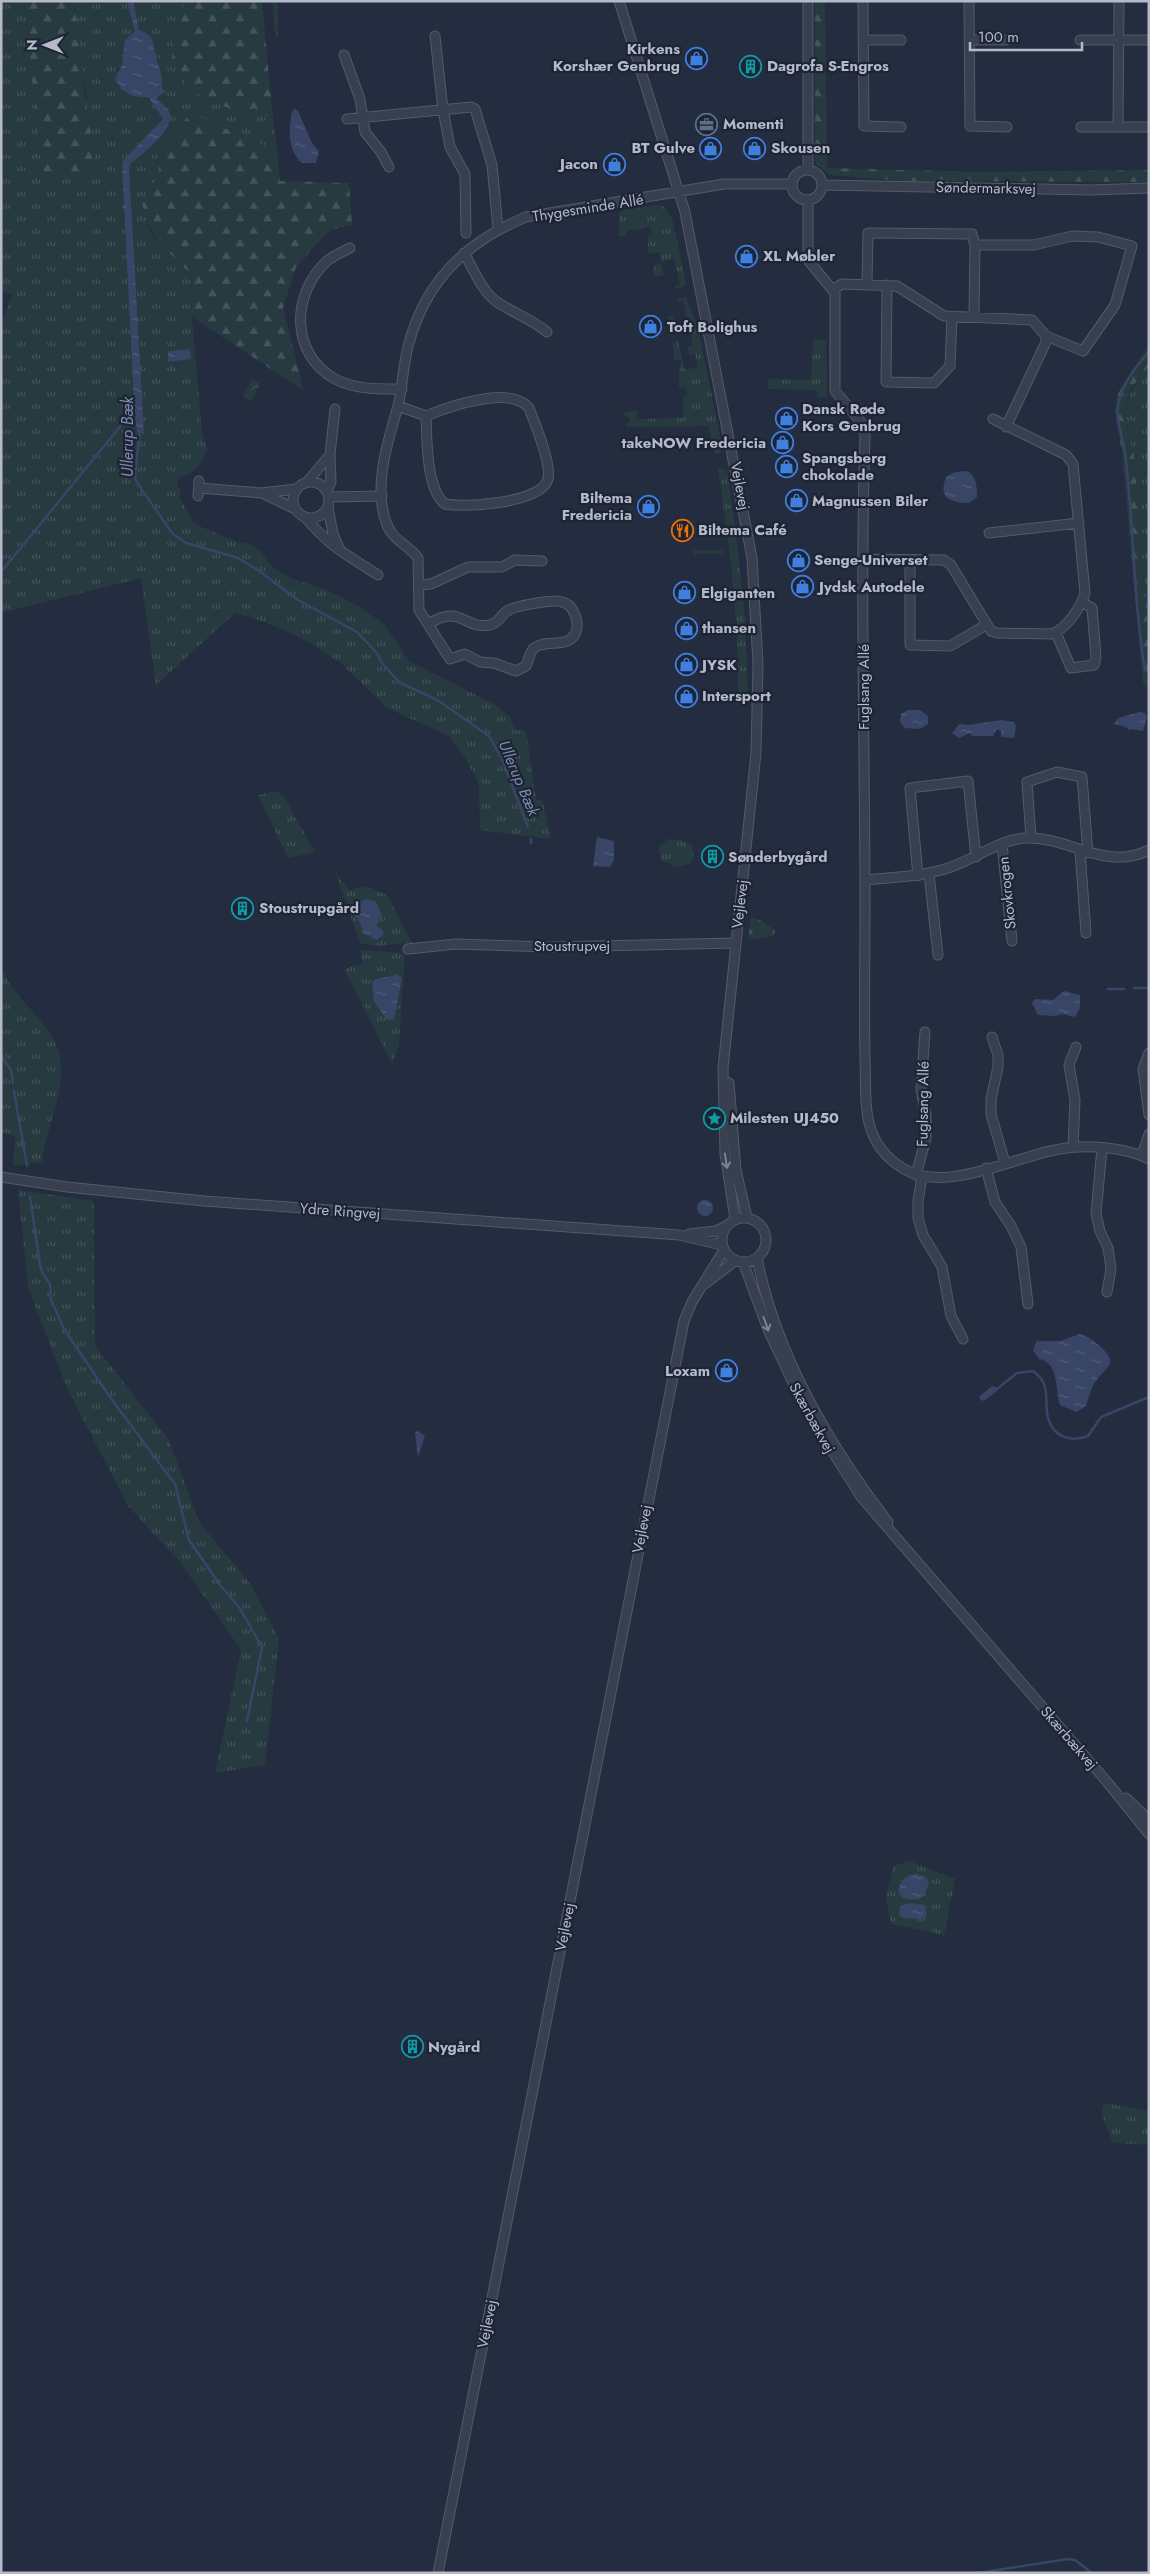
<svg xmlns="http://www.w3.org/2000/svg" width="1150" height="2574" viewBox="0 0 1150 2574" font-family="Jost,sans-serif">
<defs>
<pattern id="grass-tufts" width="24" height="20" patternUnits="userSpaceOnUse" patternTransform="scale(1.25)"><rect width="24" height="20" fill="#263a40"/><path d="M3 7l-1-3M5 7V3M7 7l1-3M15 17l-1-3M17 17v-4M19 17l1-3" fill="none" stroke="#43545a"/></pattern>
<pattern id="forest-firs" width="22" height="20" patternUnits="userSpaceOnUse" patternTransform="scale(1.25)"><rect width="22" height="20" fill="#263a40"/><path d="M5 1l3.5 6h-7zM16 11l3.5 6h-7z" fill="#43545a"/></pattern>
<pattern id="park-crowns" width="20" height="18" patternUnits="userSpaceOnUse" patternTransform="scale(1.25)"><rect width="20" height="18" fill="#263a40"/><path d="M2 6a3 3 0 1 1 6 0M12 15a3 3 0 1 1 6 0" fill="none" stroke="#43545a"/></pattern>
<pattern id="water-ripples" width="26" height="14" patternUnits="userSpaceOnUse" patternTransform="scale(1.25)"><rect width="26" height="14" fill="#384566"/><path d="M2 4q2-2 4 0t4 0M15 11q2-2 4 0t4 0" fill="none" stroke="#525e7b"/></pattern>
</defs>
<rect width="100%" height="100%" fill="#242c3f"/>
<path fill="url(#grass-tufts)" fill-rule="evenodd" d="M1,1h23l19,175 7,-2 37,-76 -7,-37 -2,-35 -4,-19 -4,-6h114c-2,41 -25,49 6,87l82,23v-2l5,42 -85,-37 -5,3 -30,42 2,12 -11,56c10,17 29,34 43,47l1,43 10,115 5,18c-5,13 -13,26 -28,27l-2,9 4,4 -2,6 14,26 4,3 40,17 13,2 10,7 14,17 16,10 39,13 31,16 25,18 24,36 85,43 16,13 6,13 10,1 10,69 6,-1 9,40 -71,-9 -1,-46 -13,-25 -17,-23 -62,-28 -46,-45 -38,-24 -38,-17 -30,-9 -79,72 -15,-107 -140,35v-287l11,-32 -11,-2zM134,33l16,9 2,17 8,17 -5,27 -13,-7h-9l-16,-25 5,-7 3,-24zM189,349l1,10 -22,3v-11z
M656,205l7,1 9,12 14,65 -3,4 -8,2v-3l5,-2 -6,-25 -13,3 -2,-10 -11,2v-18l4,-1 -2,-9 -9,3 -14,1 -1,6h-7v-25z
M661,263l3,12 -10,2v-12z
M686,297l12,31 25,122 -6,5 -3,-2 -6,-27 -82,1 4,-8 -8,-6 15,-3v9l46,-1v-21l4,-2 -2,-8 -6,1v-19l2,-1 -1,-8 -6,1 -1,-19 5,-1 7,29 13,-3 -3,-13 -6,1 -2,-8 6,-2 -5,-21 -5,1 5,-3 -5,-21h-5l-1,-3z
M673,315l4,18 -9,2v-19z
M813,340h13l1,57h-9l-1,-7 -49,-1v-10l43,1z
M1149,366v278l-15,-188c-12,-45 -14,-53 15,-90z
M718,468l9,2c12,79 20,150 21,230l-5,2 -5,-3 -1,-66 -7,-79z
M722,550v4h-28v-4z
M271,792h7l6,5 31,55 -27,6 -30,-63z
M668,839l13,1 11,5 2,10 -4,9 -13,3 -17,-7 -1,-13z
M335,871l14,19 18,-4 20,9 25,48 -37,3 -15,-3z
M361,950l44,3 -6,92 -7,18 -48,-94 18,-5z
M1,965c10,32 42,50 55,79 16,36 -10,81 -14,118l-29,4 2,-30 -14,-4z
M18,1190l76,11 1,145 74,94 30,82 53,64 27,53 -14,126 -50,8 26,-123 -61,-88 -52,-56 -62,-120 -38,-99z
M909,1861l46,18 -11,57 -12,-4 -41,-8 -5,-27 7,-31z
M1104,2103l45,8v34l-36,-2 -12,-29z"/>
<path fill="url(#forest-firs)" d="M24,1h46l4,6 4,19 2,35 17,112 -55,3z
M184,1h78l10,108 -3,6c-14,6 -68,-16 -79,-27 -6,-6 -14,-18 -17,-26 -4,-13 11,-43 11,-61z
M272,1h6v38l-3,-5z
M815,1h10l2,167 158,4 164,-2v12l-244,-1 -76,-6 -14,-12z
M192,114l85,37 3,30 69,2 3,42 -22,5 -34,37 -13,41 21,83 -112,-74 -1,-43c-22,-22 -46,-40 -49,-73l17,-27 -1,-18 29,-39z
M1149,345v21l-18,23 -5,14v23l8,30 15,188v47l-6,-8 -21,-231 -7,-40 1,-12 6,-15z
M751,917l9,3 15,10 -1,6 -26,4z"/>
<path fill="url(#park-crowns)" d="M253,379l7,5 -9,17 -8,-5z"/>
<path fill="url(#water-ripples)" d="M127,1h6l6,29c19,7 12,13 17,28 4,12 7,18 6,31l4,3 -8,4 -1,4c4,3 9,6 12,11 8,17 -27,43 -38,52l-2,5 15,266 -7,-2 -3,-29 -12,-240c2,-4 35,-38 41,-44l-14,-21 -16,-2 -11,-6 -7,-11 7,-15 3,-24 10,-9z
M295,109l3,2 14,32 7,8 -3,12h-14c-15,-13 -13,-34 -10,-52z
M190,349l1,10 -23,3v-11z
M967,471c10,5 10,17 10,26l-8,6c-19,-1 -31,-4 -23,-26l9,-5z
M920,710l8,6v8l-8,5 -15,-1 -5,-6 1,-8 7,-4z
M1140,712l5,1 2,4 -4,14 -12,-2 -1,2 -4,-4 -12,-3 4,-6z
M1001,720l13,2 2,4 -2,12 -13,-1v-6l-4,-2 -4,7h-21l-2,-3 -11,5 -7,-5 7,-9 9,1z
M597,837l17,4v19l-4,7 -17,-1z
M365,899l10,2 7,13 -6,11 6,5 2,4 -7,6 -12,-6 -7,-15 -5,-5v-8z
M397,974l5,4 -8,41 -7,1 -13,-19 -2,-19c7,-6 17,-4 25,-8z
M1064,991l16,4v13l-5,9 -12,-3 -9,2 -16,-1 -6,-12 3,-4 18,1z
M697 1208a8 8 0 1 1 16 0a8 8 0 1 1-16 0Z
M1080,1334c8,2 13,7 20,12 22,20 3,21 -6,38 -4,6 -5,15 -8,22l-10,6 -16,-7c-5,-16 -1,-43 -21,-46l-6,-9 4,-9h23z
M992,1386l4,1 1,4 -13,10 -3,-1 -2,-3z
M418,1431l7,5 -7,21 -3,-24z
M918,1874l8,3 3,6 -4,10 -6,6c-8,1 -18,2 -21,-8 2,-11 9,-17 20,-17z
M911,1903l14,2 2,10 -4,4 -20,-1 -4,-3 1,-9z"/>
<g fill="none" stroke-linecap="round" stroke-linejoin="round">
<path stroke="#384566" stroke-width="2.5" d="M140,430l-5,44 1,7 36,52 14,10 52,15 21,13 39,29 59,32 20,21 4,9 18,20 40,19 50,35 13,23 26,68
M1,572l136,-166
M1145,670c-12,-72 -11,-145 -20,-217 -2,-18 -11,-34 -6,-52 4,-18 18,-36 30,-49
M531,839v4
M1134,988h15
M1108,989h16
M1,1056l10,14 2,13
M14,1091l13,75
M30,1196l10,69 3,9 7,10 1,16 13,29 48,71 63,84 14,56 31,45 19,22 23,40 -15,74
M997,1389l20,-16 16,-2c21,15 9,32 16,50 6,17 24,21 39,15l13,-19 48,-20
M978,2573l90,-14 7,1 17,13"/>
<defs>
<path id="minor" d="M619,1l66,211 67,346 6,106 -2,89 -33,315 2,86 10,65
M863,1l1,125 37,1
M969,1l1,125 37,1
M435,36l8,74 7,37 15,27 1,59
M863,40h38
M969,40h37
M1080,40h69
M344,55l16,44 5,33 16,20 8,15
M347,119l124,-12 4,2 17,56 6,64
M1081,127h68
M1118,127l1,-126
M808,169v-168
M792 185a15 15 0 1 1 30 0a15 15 0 1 1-30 0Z
M823,185l267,5 59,-2
M808,200v60l27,33v98l26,31 4,13c-5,157 0,315 0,472 0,50 -1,100 0,151 1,21 -1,45 4,65 5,20 18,36 35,46 43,25 111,-13 156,-20 27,-5 64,-2 89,10
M975,245h59l38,-9 26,1 34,9 -17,59 -32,46 -37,-15
M350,248c-8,4 -17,8 -23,13 -36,33 -37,93 8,118 21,11 44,10 67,10
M464,253c9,15 18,39 33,49 16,11 35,17 50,30
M867,284l1,-51 104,1 3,11 -1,71
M887,285l-1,97 48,1 16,-17 2,-49
M834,289l8,-5 55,2 47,30 88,4 14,16v6l-40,85
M398,406l28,10c1,23 0,73 19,88 21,4 97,-1 103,-25 4,-15 -13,-55 -19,-71 -18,-23 -79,-2 -103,8
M307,482l23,-27
M293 500a18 18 0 1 1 36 0a18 18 0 1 1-36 0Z
M199,488l62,5 36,-4
M327,491l4,-9 -1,-27 5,-46
M262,493l33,16
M198,496l1,-15
M329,497l53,-1
M328,507l5,27 7,16
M305,517c26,31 41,37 73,58
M989,533l90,-10
M863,559l81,1 7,5 40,66 6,2 54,1c15,-4 30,-27 34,-41l-12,-129 -7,-9 -73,-36
M910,560v85l40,1 36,-21
M419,585l12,-1 37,-17h34l13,-7 27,1
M428,624c34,-21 35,6 62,1 9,-2 10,-9 17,-14 7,-5 39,-10 49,-10 5,0 10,2 14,5 5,7 8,13 7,22 -4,23 -31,10 -43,20 -5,5 -5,12 -8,18l-10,5 -22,-8 -14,-1 -15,-8 -15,5 -31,-49 -1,-52c-10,-14 -26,-17 -32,-36 -13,-36 2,-81 12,-116 5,-21 5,-43 11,-63 17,-63 58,-102 117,-126l198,-33h68
M1056,633l15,35 23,-3 2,-8 -4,-49 -10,-6
M1031,838l-4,-56 30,-10 25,5 6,76
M1002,844l10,97
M1080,851l6,82
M929,874l9,81
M918,876l-8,-88 58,-7 8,76
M865,880c28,-3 55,-3 83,-12 26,-8 51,-29 78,-30 43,-2 79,34 123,12
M408,949l48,-5 94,3 185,-4
M992,1037l6,18v12l-7,32v15l14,49
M1149,1053l-6,16 6,46
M729,1083l7,87 11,47
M1073,1147l2,-47 -6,-35 7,-18
M1102,1148l-6,66 4,17 8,17 3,21 -4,23
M1142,1155l7,-21
M986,1168l9,34 16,24 10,21 7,57
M916,1175l10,-37v-23l-5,-26 4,-57
M1,1177l66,10 137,14 475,34 43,10
M922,1177l-4,24v17l5,17 19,32 9,49 12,23
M722 1240a22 22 0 1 1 44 0a22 22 0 1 1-44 0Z
M689,1234l27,-3 10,-5
M757,1258c19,96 72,187 131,264
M743,1262l26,70 36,76 57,90 246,285 41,51
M705,1284l31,-24
M1126,1798l23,22
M438,2573l246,-1252 8,-19 32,-52"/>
</defs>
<use href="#minor" stroke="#535a69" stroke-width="11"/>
<use href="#minor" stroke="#383f4f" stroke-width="9"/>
</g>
<defs><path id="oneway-shaft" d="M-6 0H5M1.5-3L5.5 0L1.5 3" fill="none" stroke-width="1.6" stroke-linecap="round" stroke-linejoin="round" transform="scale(1.25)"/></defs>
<g stroke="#7c8392">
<use href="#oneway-shaft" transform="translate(726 1161) rotate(81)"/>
<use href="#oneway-shaft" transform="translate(766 1324) rotate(70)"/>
</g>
<defs>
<symbol id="shop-ring" viewBox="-11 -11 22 22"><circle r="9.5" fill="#1d2434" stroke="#3f7fe0" stroke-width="1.5"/><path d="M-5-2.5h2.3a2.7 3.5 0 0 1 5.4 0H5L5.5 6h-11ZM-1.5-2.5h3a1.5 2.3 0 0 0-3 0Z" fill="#3f7fe0"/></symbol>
<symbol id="building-ring" viewBox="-11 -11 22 22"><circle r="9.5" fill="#1d2434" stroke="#0f9aa8" stroke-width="1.5"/><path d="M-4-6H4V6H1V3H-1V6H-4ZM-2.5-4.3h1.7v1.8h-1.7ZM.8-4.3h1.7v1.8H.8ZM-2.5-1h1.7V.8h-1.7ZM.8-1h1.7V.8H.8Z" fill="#0f9aa8"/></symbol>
<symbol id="office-ring" viewBox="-11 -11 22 22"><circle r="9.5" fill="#1d2434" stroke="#5c6f8a" stroke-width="1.5"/><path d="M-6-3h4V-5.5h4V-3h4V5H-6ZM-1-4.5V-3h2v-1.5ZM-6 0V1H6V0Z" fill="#5c6f8a"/></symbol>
<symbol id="restaurant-ring" viewBox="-11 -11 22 22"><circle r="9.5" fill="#1d2434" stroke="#e8710a" stroke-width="1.5"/><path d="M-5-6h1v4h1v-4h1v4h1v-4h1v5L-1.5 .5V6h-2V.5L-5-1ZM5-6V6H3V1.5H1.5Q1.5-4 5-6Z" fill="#e8710a"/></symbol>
<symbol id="sight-ring" viewBox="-11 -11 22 22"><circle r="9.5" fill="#1d2434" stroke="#0f9aa8" stroke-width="1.5"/><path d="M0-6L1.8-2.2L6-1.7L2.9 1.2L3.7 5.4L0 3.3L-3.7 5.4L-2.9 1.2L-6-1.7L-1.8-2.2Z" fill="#0f9aa8"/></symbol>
</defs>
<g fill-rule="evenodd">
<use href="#shop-ring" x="684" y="46" width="25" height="25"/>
<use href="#building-ring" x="738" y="54" width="25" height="25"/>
<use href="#office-ring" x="694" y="112" width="25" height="25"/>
<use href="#shop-ring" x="698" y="136" width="25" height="25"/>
<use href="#shop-ring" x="742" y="136" width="25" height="25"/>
<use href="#shop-ring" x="602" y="152" width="25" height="25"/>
<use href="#shop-ring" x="734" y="244" width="25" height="25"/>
<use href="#shop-ring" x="638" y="314" width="25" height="25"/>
<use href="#shop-ring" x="774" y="406" width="25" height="25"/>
<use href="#shop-ring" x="770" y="430" width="25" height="25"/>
<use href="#shop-ring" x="774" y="454" width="25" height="25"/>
<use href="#shop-ring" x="784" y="488" width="25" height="25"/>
<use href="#shop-ring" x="636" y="494" width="25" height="25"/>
<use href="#restaurant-ring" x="670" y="518" width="25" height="25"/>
<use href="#shop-ring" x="786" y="548" width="25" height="25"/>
<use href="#shop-ring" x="790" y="574" width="25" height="25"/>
<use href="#shop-ring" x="672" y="580" width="25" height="25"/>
<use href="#shop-ring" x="674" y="616" width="25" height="25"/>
<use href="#shop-ring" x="674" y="652" width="25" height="25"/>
<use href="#shop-ring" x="674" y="684" width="25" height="25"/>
<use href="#building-ring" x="700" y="844" width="25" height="25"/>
<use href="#building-ring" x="230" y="896" width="25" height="25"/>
<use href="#sight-ring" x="702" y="1106" width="25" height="25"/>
<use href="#shop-ring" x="714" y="1358" width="25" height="25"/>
<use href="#building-ring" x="400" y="2034" width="25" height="25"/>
</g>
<g text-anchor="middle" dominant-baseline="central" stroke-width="4.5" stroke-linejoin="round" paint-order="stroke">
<g font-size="15" font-weight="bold" fill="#b4bac9" stroke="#1d2434" text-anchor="start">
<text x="680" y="49" text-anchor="end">Kirkens<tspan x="680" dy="17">Korshær Genbrug</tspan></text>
<text x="767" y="66">Dagrofa S-Engros</text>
<text x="723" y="124">Momenti</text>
<text x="695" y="148" text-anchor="end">BT Gulve</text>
<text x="771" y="148">Skousen</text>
<text x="598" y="164" text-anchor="end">Jacon</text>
<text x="763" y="256">XL Møbler</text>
<text x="667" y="327">Toft Bolighus</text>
<text x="802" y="409">Dansk Røde<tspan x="802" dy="17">Kors Genbrug</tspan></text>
<text x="766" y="443" text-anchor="end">takeNOW Fredericia</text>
<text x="802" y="458">Spangsberg<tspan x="802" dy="17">chokolade</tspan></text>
<text x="632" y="498" text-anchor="end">Biltema<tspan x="632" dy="17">Fredericia</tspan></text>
<text x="812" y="501">Magnussen Biler</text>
<text x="698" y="530">Biltema Café</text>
<text x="814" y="560">Senge-Universet</text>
<text x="819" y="587">Jydsk Autodele</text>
<text x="701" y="593">Elgiganten</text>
<text x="702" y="628">thansen</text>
<text x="702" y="665">JYSK</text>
<text x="702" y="696">Intersport</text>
<text x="728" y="857">Sønderbygård</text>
<text x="259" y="908">Stoustrupgård</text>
<text x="730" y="1118">Milesten UJ450</text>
<text x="710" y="1371" text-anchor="end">Loxam</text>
<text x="428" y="2047">Nygård</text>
</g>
<g font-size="15" fill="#b4bac9" stroke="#1d2434">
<text transform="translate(986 188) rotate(1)">Søndermarksvej</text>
<text transform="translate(588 208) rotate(-9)">Thygesminde Allé</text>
<text transform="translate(740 486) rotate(79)">Vejlevej</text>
<text transform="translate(864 687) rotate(-90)">Fuglsang Allé</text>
<text transform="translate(1007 893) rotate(-96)">Skovkrogen</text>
<text transform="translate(740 904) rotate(-83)">Vejlevej</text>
<text x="572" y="946">Stoustrupvej</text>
<text transform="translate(923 1104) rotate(-89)">Fuglsang Allé</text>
<text transform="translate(340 1211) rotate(4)">Ydre Ringvej</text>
<text transform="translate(812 1418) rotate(61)">Skærbækvej</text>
<text transform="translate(642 1529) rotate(-79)">Vejlevej</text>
<text transform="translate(1069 1738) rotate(49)">Skærbækvej</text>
<text transform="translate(565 1927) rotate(-79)">Vejlevej</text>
<text transform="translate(487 2324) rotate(-79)">Vejlevej</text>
</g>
<g font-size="16" font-style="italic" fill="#7c8cb2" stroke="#1d2434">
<text transform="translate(127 437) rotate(-90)">Ullerup Bæk</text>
<text transform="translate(519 778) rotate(67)">Ullerup Bæk</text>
</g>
</g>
<rect width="1150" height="2574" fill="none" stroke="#b4bac9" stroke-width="5"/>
<g transform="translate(45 45) rotate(270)" stroke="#1d2434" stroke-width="4" paint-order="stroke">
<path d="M0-4L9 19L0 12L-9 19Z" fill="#b4bac9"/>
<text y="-8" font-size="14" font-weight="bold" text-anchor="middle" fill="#b4bac9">N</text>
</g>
<path d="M970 42v8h112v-8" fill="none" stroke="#b4bac9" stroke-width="2.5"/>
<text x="978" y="42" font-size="15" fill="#b4bac9" stroke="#1d2434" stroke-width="4" paint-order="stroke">100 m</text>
</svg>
